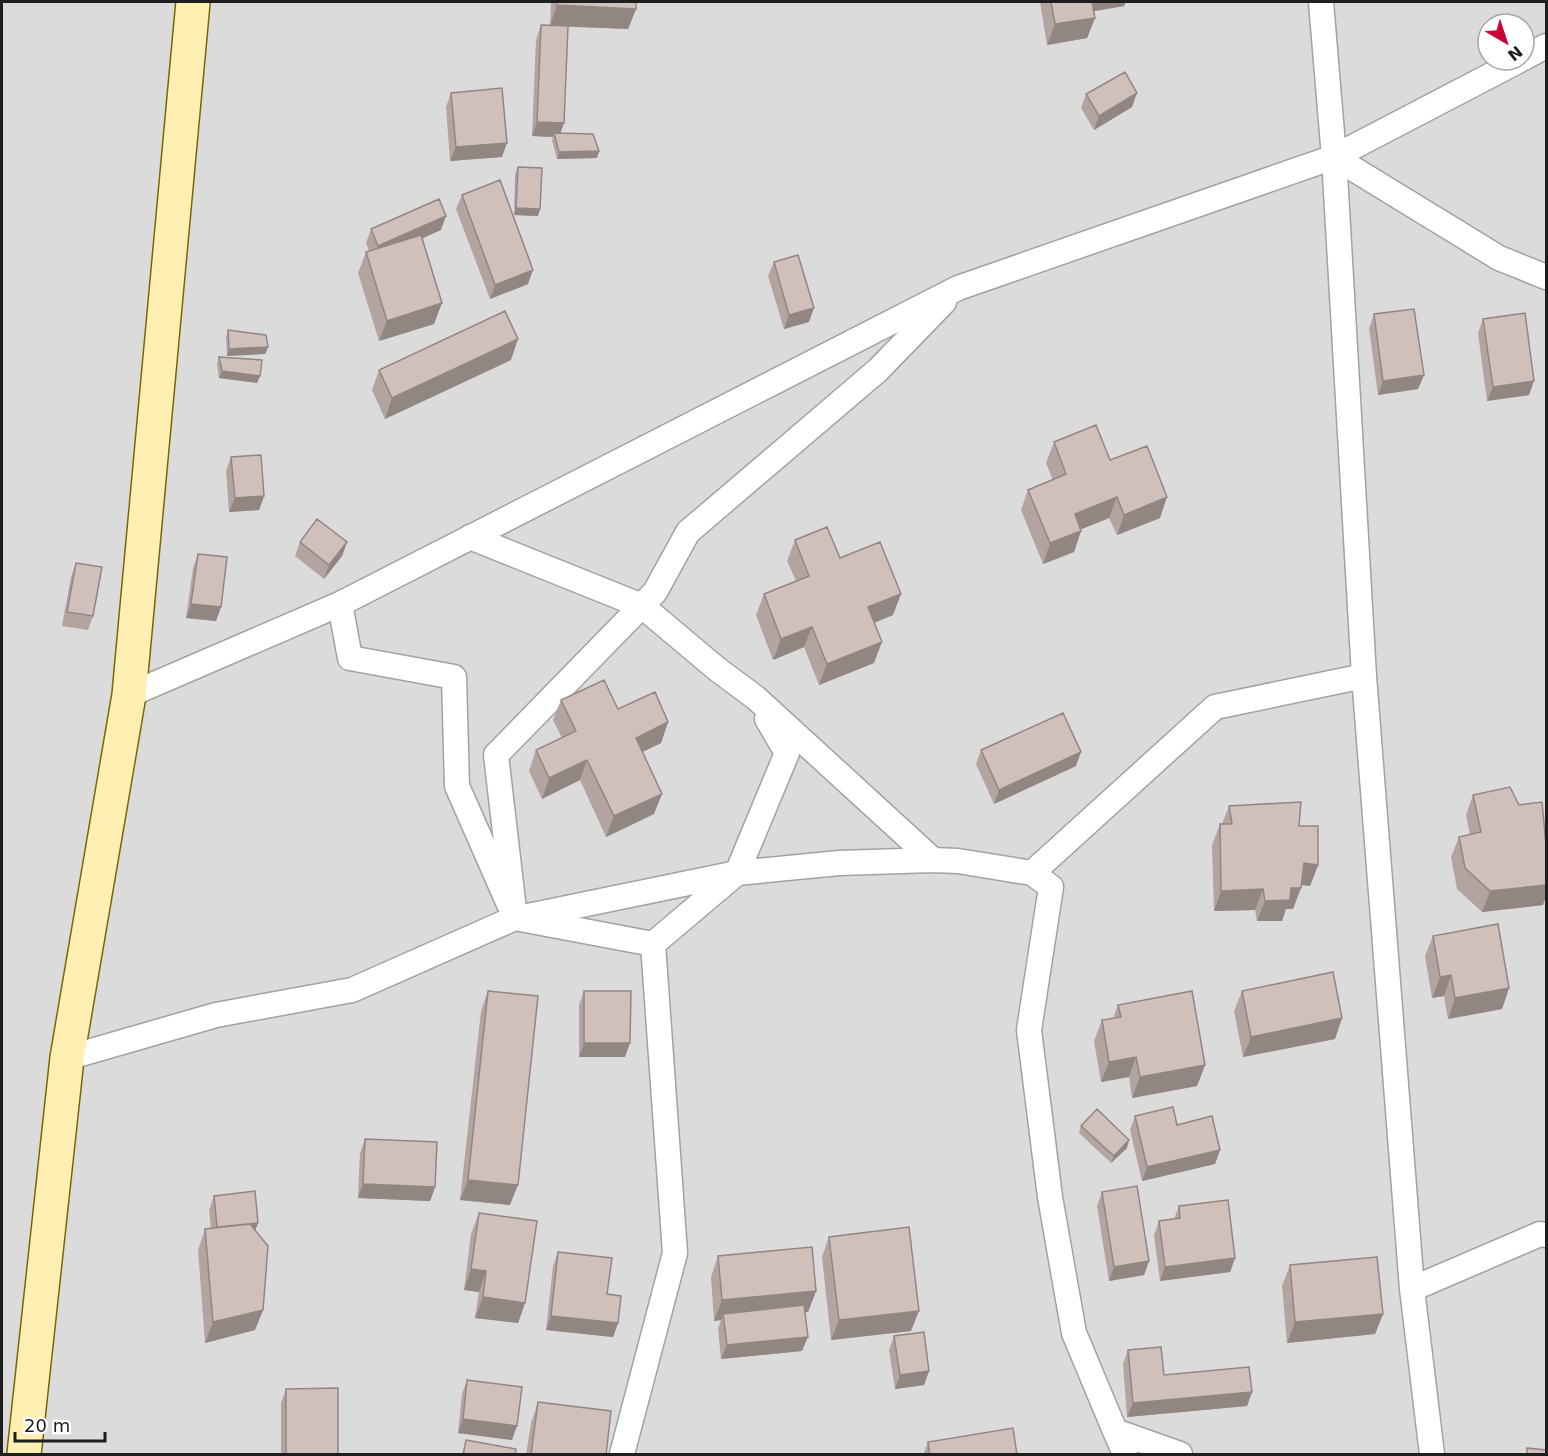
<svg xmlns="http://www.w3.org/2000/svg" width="1548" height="1456" viewBox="0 0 1548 1456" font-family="'DejaVu Sans',sans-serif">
<rect width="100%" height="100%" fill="#f0e8e3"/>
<path fill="#dcdbdb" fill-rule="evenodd" d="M2,2h1544v1452h-1544zM1488,24h36v36h-36z"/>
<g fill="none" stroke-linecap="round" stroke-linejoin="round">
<defs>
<path id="street" d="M1321,2l13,155 30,519 48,613 20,165
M1524,58l22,-12
M1334,157l165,101 47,19
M470,537l172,69 75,63 39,29 177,162
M340,604l10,54 104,19 3,109 58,132 138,26 22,309 -53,201
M129,695l211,-91 618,-316 376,-131 186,-97
M1032,873l19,14 -22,143 21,167 24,136 41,98
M528,916l209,-43 102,-10 94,-3 25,1 74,12 183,-166 149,-31
M653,944l84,-71 50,-120 -20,-34
M67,1058l149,-43 136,-25 163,-72 -19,-163 159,-163 33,-60 190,-162 66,-68
M1412,1289l128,-55 6,1
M1125,1454l-10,-23 65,23"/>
<path id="secondary" d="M24,1454l43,-396 62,-363 64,-693"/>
</defs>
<use href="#street" stroke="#a2a2a2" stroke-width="27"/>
<use href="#secondary" stroke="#7a6700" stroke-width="36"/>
<use href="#street" stroke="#fff" stroke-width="24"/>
<use href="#secondary" stroke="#ffefb2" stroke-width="33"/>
</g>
<path fill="#b3a4a1" d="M551,2h85v7l-8,20 -60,-3 -7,107 38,18 -2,7 -40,1 -5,-19 1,-3 -21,-1 4,-96 5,-15 9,1z
M1040,2h86l-2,4 -30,5 1,7 -8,20 -40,7z
M451,93l51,64 -52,4 -4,-54z
M1086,94l46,13 -38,23 -13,-22z
M518,167l22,42 -2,7 -24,-1 1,-41z
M462,195l66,89 -38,15 -34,-90z
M371,229l70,1 -18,8 11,86 -55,17 -21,-68 8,-21 3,-1 -3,-8z
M774,262l35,60 -25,7 -16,-53z
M1374,314l50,61 -6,14 -40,6 -9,-67z
M1483,319l46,76 -42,6 -9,-68z
M228,330l40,17 -3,7 -38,2 -1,-19z
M219,357l41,19 -3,7 -38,-5 -2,-14z
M511,360l-126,59 -13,-29 7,-20z
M1054,442l56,18 50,58 -43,17 -8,-17 -28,11v2l-7,21 -31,12 -22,-54 7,-20 25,-10 -7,-17z
M231,457l33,39 -5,14 -30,2 -3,-41z
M795,540l45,18 53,57 -19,8v40l-55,22 -15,-38 -31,13 -17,-45 8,-21 32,-13 -9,-20z
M300,542h47l-5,14 -18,23 -29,-23z
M198,554l23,53 -5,14 -30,-3 7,-50z
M76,563l17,53 -5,14 -26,-4 9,-49z
M561,700l57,9 50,13 -7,21 -19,9 12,62 -48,23 -26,-57 -38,19 -13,-28 7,-21 26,-12 -9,-18z
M981,750l95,16 -82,38 -18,-40z
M1473,795l46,10 24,100 -61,7 -25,-23 -6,-32 8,-20 11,-2 -4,-20z
M1229,806l70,20 19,39 -8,21 -9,-1 -8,24h-7l-4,12h-25l-2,-11 -41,1 -2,-66 8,-21h2z
M1433,936l76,52 -7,21 -54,10 -4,-23 -12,2 -7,-42z
M488,991l22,214 -50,-5 21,-189z
M584,991l41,66h-46v-52z
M1242,991l100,27 -7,21 -92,18 -9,-46z
M1118,1005l87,60 -8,21 -65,12 -3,-21 -28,5 -7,-41 8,-21 11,-2z
M1135,1116l42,9 43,25 -5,14 -73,17 -12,-51z
M1081,1126l46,22 -16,15 -32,-30z
M365,1139l70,48 -5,14 -72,-3 2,-45z
M1102,1192l47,69 -5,14 -35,6 -12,-75z
M214,1196l41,34 8,80 -8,20 -50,13 -7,-93 7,-21h6l-2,-19z
M1179,1206l56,52 -5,14 -70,9 -6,-46 5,-14 15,-2z
M479,1213l46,90 -7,20 -43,-5 4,-26 -15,-2 7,-56z
M829,1237l82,94 -80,9 -9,-83z
M558,1252l49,42 11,29 -5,14 -67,-7 7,-64z
M718,1256l98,35 -8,21h-3l-3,39 -81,8 -3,-31 3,-8 -7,1 -3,-44z
M1290,1265l93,49 -8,20 -88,9 -5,-57z
M894,1336l35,35 -5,14 -29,4 -6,-39z
M1128,1350l36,25 88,17 -5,14 -120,11 -4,-53z
M467,1380l45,60 -54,-7 4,-39z
M286,1389l52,66h-57v-52z
M538,1402l68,53h-80l5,-32z
M928,1442l89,13h-94z"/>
<path fill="#928683" d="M1087,2h39l-2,4 -41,7z
M557,5l79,4 -8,20 -78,-3z
M1095,18l-8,20 -40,7 8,-21z
M1137,93l-5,14 -38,23 5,-14z
M537,122l27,1 -5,14 -5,-4 -1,4 -21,-1z
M507,143l-5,14 -52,4 6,-14z
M599,151l-2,7 -40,1 2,-7z
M516,208l24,1 -2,7 -24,-1z
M446,216l-5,14 -68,30 5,-14z
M533,270l-5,14 -38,15 5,-14z
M442,303l-8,21 -55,17 8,-20z
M814,308l-5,14 -25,7 5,-14z
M518,339l-7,21 -126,59 7,-21z
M268,347l-3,7 -38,2 2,-7z
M222,371l38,5 -3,7 -38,-5z
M1424,375l-6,14 -40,6 5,-14z
M1534,381l-5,14 -42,6 6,-14z
M264,496l-5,14 -30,2 6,-14z
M1117,497l-8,21 -42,17 8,-21z
M1167,497l-7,21 -43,17 7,-20z
M1081,531l-7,21 -31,12 7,-21z
M347,542l-5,14 -18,23 5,-14z
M901,594l-8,21 -32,13 7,-21z
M191,604l30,3 -5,14 -30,-3z
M812,627l-8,20 -31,13 8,-21z
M882,642l-8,21 -55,22 8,-21z
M668,722l-7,21 -33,16 8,-21z
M1081,752l-5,14 -82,38 5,-14z
M587,760l-7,20 -38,19 7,-21z
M662,794l-8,20 -48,23 8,-21z
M1304,863l14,2 -8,21 -14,-2z
M1546,885v11l-3,9 -61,7 8,-21z
M1291,888h10l-8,21h-7l-4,12h-25l8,-20z
M1263,889l-8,21 -41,1 7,-20z
M1451,975l-7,21 -12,2 8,-21z
M1509,988l-7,21 -54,10 7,-21z
M1342,1018l-7,21 -92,18 8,-20z
M584,1043h46l-5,14h-46z
M1136,1057l-7,20 -28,5 8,-20z
M1205,1065l-8,21 -65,12 8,-21z
M1129,1140l-2,8 -16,15 3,-7z
M1220,1150l-5,14 -73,17 5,-14z
M468,1180l50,5 -8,20 -50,-5z
M363,1184l72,3 -5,14 -72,-3z
M258,1223l-5,14 -36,-10z
M1235,1258l-5,14 -70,9 5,-14z
M1149,1261l-5,14 -35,6 5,-14z
M471,1269l15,2 -7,21 -15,-2z
M816,1291l-8,21 -84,8 -1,-6 -2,6 -7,1 8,-21z
M483,1297l42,6 -7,20 -43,-5z
M263,1310l-8,20 -50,13 8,-21z
M919,1311l-8,20 -80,9 8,-20z
M1383,1314l-8,20 -88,9 8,-21z
M551,1316l67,7 -5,14 -67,-7z
M808,1337l-6,14 -81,8 6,-14z
M929,1371l-5,14 -29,4 5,-14z
M1252,1392l-5,14 -120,11 6,-14z
M463,1419l54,7 -5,14 -54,-7z"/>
<path fill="#d0bfbb" stroke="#928683" stroke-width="1.5" d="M557,2h79v7l-79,-4z
M1051,2h41l3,16 -40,6z
M541,25l27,1 -4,97 -27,-1z
M1125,72l12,21 -38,23 -13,-22z
M502,88l5,55 -51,4 -5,-54z
M554,133l39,1 6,17 -40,1z
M518,167l24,1 -2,41 -24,-1z
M500,180l33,90 -38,15 -33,-90z
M439,199l7,17 -68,30 -7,-17z
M421,235l21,68 -55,18 -21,-69z
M798,255l16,53 -25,7 -15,-53z
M1414,309l10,66 -41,6 -9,-67z
M505,311l13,28 -126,59 -13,-28z
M1525,313l9,68 -41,6 -10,-68z
M228,330l38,5 2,12 -39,2z
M219,357l43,3 -2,16 -38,-5z
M1096,425l14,35 37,-14 20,51 -43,18 -7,-18 -42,17 6,17 -31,12 -22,-53 38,-16 -12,-32z
M261,455l3,41 -29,2 -4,-41z
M317,519l30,23 -18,23 -29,-23z
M827,527l13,31 40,-16 21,52 -33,13 14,35 -55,22 -15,-37 -31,12 -17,-45 45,-18 -14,-36z
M198,554l29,3 -6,50 -30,-3z
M76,563l26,4 -9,49 -26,-4z
M604,680l14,29 37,-17 13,30 -32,16 26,56 -48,22 -27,-56 -38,18 -13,-28 40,-19 -15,-31z
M1063,713l18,39 -82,38 -18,-40z
M1510,787l9,18 23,-3 4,43v40l-56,6 -25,-23 -6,-31 22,-5 -8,-37z
M1301,802l-2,24h19v39l-14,-2 -3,25h-10l-1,12 -25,1 -2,-12 -42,2 -1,-67h12l-3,-18z
M1498,924l11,64 -54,10 -4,-23 -11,2 -7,-41z
M1333,972l9,46 -91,19 -9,-46z
M488,991l50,5 -20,189 -50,-5z
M584,991h47l-1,52h-46z
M1192,991l13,74 -65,12 -4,-20 -27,5 -7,-42 19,-3 -3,-12z
M1173,1107l4,18 35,-9 8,34 -73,17 -12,-51z
M1097,1109l32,31 -15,16 -33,-30z
M365,1139l72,3 -2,45 -72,-3z
M1137,1186l12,75 -35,6 -12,-75z
M255,1191l3,32 -41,4 -3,-31z
M1228,1200l7,58 -70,9 -6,-46 21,-3 -1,-12z
M479,1213l58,8 -12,82 -42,-6 3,-26 -15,-2z
M250,1224l18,22 -5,64 -50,12 -8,-93z
M909,1227l10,84 -80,9 -10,-83z
M812,1247l4,44 -94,9 -4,-44z
M558,1252l54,6 -5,36 14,2 -3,27 -67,-7z
M1377,1257l6,57 -88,8 -5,-57z
M804,1305l4,32 -81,8 -4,-31z
M924,1332l5,39 -29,4 -6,-39z
M1161,1347l3,28 85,-8 3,25 -119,11 -5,-53z
M467,1380l55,7 -5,39 -54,-7z
M338,1388v67h-52v-66z
M538,1402l73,9 -5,44h-75z
M1013,1428l4,27h-87l-2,-13z
M466,1440l50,9 -1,6h-52z
M1527,1448l19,2v5h-19z"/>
<rect width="1548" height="1456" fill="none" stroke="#1e1e1e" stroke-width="6"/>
<g transform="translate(1506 42) rotate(141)"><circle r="28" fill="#ffffff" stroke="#a5a5a5" stroke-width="1.5"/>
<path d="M0-4.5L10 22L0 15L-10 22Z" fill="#cc0036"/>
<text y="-9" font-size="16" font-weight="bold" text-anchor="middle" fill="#1e1e1e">N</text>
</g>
<path d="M15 1432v9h90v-9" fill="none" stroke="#1e1e1e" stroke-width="3"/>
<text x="24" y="1432" font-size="18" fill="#1e1e1e" stroke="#ffffff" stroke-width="4.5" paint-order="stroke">20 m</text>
</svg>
